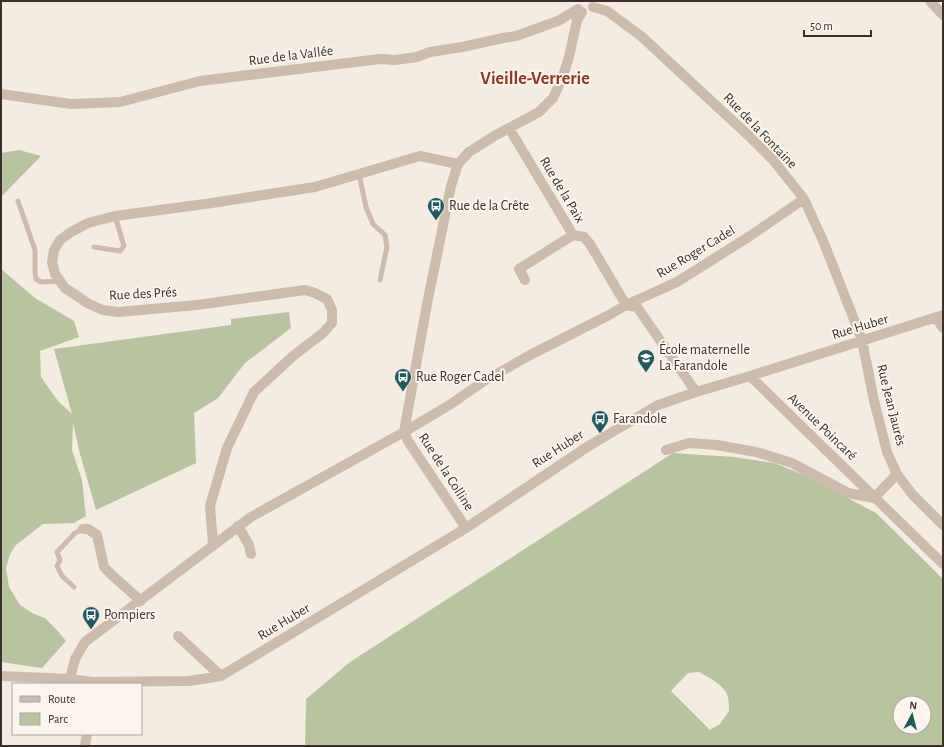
<svg xmlns="http://www.w3.org/2000/svg" width="944" height="747" viewBox="0 0 944 747" font-family="'Alegreya Sans',sans-serif">
<rect width="100%" height="100%" fill="#f4ebe1"/>
<path fill="#b8c4a0" fill-rule="evenodd" d="M19,150l22,6 -40,41v-44z
M1,269l34,29 39,23 5,16 -39,14 1,26 17,24 14,13 -18,-65 177,-24v-6l58,-7 2,16 -46,35 -27,35 -24,15 2,50 -100,47 -16,-56 -7,-31 -1,27 10,30 4,36 -12,7 -31,1 -27,21 -6,9 -4,14 3,19 11,18 14,9 11,4 12,12 9,11 -24,27 -41,-6z
M673,453l61,4 40,6 30,12 72,38 67,66v167h-638l1,-47 44,-37zM699,672c9,5 21,11 27,20 3,5 3,13 3,19l-9,13 -10,6 -39,-39 17,-18zM900,703h24v24h-24z"/>
<g fill="none" stroke-linecap="round" stroke-linejoin="round">
<path stroke="#cdbbac" stroke-width="5" d="M359,174l7,33 7,17 12,11 2,12 -7,33
M18,201l17,49v23l1,6 5,3 19,-1
M94,247l26,4 4,-5 -9,-30
M74,587l-12,-11 -5,-10 3,-6 -3,-8 18,-19 8,-4"/>
<path stroke="#cdbbac" stroke-width="10" d="M593,7l14,4 34,25 108,100 24,24 31,39 20,44 38,97 12,61 9,35 4,16 10,22
M1,94l70,10 49,-2 80,-21 180,-22 15,1 22,-3 13,-5 32,-5 41,-9 13,-2 42,-15 20,-12
M509,128l64,107 11,2 6,7 36,61 11,2 59,85
M525,280l-6,-11 54,-34
M936,318l7,10
M750,376l193,188
M404,432l23,-128 24,-118 7,-22 11,-12 27,-17 43,-23 14,-14 10,-22 6,-19 8,-37 5,-8
M404,432l4,9 58,87
M666,450l23,-7 28,2 39,7 36,11 56,30 26,5
M874,498l23,-24 15,20 31,31
M238,526l11,19 2,9
M83,529h5l9,6 7,32 9,9 28,25
M213,544l-3,-38 17,-58 27,-56 39,-36 30,-23 9,-10v-13l-5,-11 -12,-6 -10,-3 -108,15 -79,7 -15,-2 -14,-6 -24,-16 -10,-14 -3,-12 2,-12 6,-10 11,-8 17,-9 27,-7 90,-12 110,-17 105,-31 38,8
M178,636l43,40
M1,676l69,3 23,3 96,-1 32,-5 245,-148 121,-81 71,-42 38,-13 54,-16 193,-61
M70,679l5,-20 10,-17 166,-125 153,-85 47,-28 33,-23 48,-27 77,-39 17,-10 51,-23 73,-46 54,-37
M85,746l2,-12"/>
<path stroke="#cdbbac" stroke-width="10" d="M930,1l13,14"/>
</g>
<defs>
<symbol id="bus-pin" viewBox="-11 -11 22 30"><path d="M0 17L-7.5 6A9.5 9.5 0 1 1 7.5 6Z" fill="#1f5a5e" stroke="#fbf5ee"/><path d="M-5-6H5V4H4V6H2V4H-2V6H-4V4H-5ZM-3.5-4V0h7V-4ZM-3.5 1.2v1.5H-2V1.2ZM2 1.2v1.5H3.5V1.2Z" fill="#fff"/></symbol>
<symbol id="school-pin" viewBox="-11 -11 22 30"><path d="M0 17L-7.5 6A9.5 9.5 0 1 1 7.5 6Z" fill="#1f5a5e" stroke="#fbf5ee"/><path d="M0-5L7-2L0 1L-7-2ZM-4 1L0 2.5L4 1V4Q0 6-4 4Z" fill="#fff"/></symbol>
</defs>
<g fill-rule="evenodd">
<use href="#bus-pin" x="426" y="196" width="20" height="27"/>
<use href="#school-pin" x="636" y="348" width="20" height="27"/>
<use href="#bus-pin" x="393" y="367" width="20" height="27"/>
<use href="#bus-pin" x="590" y="409" width="20" height="27"/>
<use href="#bus-pin" x="81" y="605" width="20" height="27"/>
</g>
<g text-anchor="middle" dominant-baseline="central" stroke-width="4" stroke-linejoin="round" paint-order="stroke">
<g font-size="14" fill="#3b302b" stroke="#fbf5ee">
<text transform="translate(291 56) rotate(-7)">Rue de la Vallée</text>
<text transform="translate(760 131) rotate(46)">Rue de la Fontaine</text>
<text transform="translate(562 190) rotate(59)">Rue de la Paix</text>
<text transform="translate(696 252) rotate(-31)">Rue Roger Cadel</text>
<text transform="translate(143 294) rotate(-3)">Rue des Prés</text>
<text transform="translate(860 327) rotate(-17)">Rue Huber</text>
<text transform="translate(891 405) rotate(76)">Rue Jean Jaurès</text>
<text transform="translate(822 427) rotate(44)">Avenue Poincaré</text>
<text transform="translate(558 449) rotate(-33)">Rue Huber</text>
<text transform="translate(446 472) rotate(57)">Rue de la Colline</text>
<text transform="translate(284 622) rotate(-31)">Rue Huber</text>
</g>
<g font-size="14" fill="#3b302b" stroke="#fbf5ee" text-anchor="start">
<text x="449" y="206">Rue de la Crête</text>
<text x="659" y="350">École maternelle<tspan x="659" dy="16">La Farandole</tspan></text>
<text x="416" y="377">Rue Roger Cadel</text>
<text x="613" y="419">Farandole</text>
<text x="104" y="615">Pompiers</text>
</g>
<g font-size="18" font-weight="bold" fill="#8c3b22" stroke="#fbf5ee">
<text x="535" y="79">Vieille-Verrerie</text>
</g>
</g>
<rect width="944" height="747" fill="none" stroke="#3b302b" stroke-width="4"/>
<rect x="12" y="683" width="130" height="52" fill="#fbf5ee" stroke="#aea6a0"/>
<rect x="20" y="696" width="20" height="6" fill="#cdbbac" stroke="#aea6a0"/>
<text x="48" y="703" font-size="12" fill="#3b302b">Route</text>
<rect x="20" y="713" width="20" height="12" fill="#b8c4a0" stroke="#aea6a0"/>
<text x="48" y="723" font-size="12" fill="#3b302b">Parc</text>
<g transform="translate(912 715) rotate(7)"><circle r="19" fill="#fbf5ee" stroke="#aea6a0"/>
<path d="M0-3L7 15L0 10L-7 15Z" fill="#1f5a5e"/>
<text y="-6" font-size="11" font-weight="bold" text-anchor="middle" fill="#3b302b">N</text>
</g>
<path d="M804 30v6h67v-6" fill="none" stroke="#3b302b" stroke-width="2"/>
<text x="810" y="30" font-size="12" fill="#3b302b" stroke="#fbf5ee" stroke-width="3" paint-order="stroke">50 m</text>
</svg>
